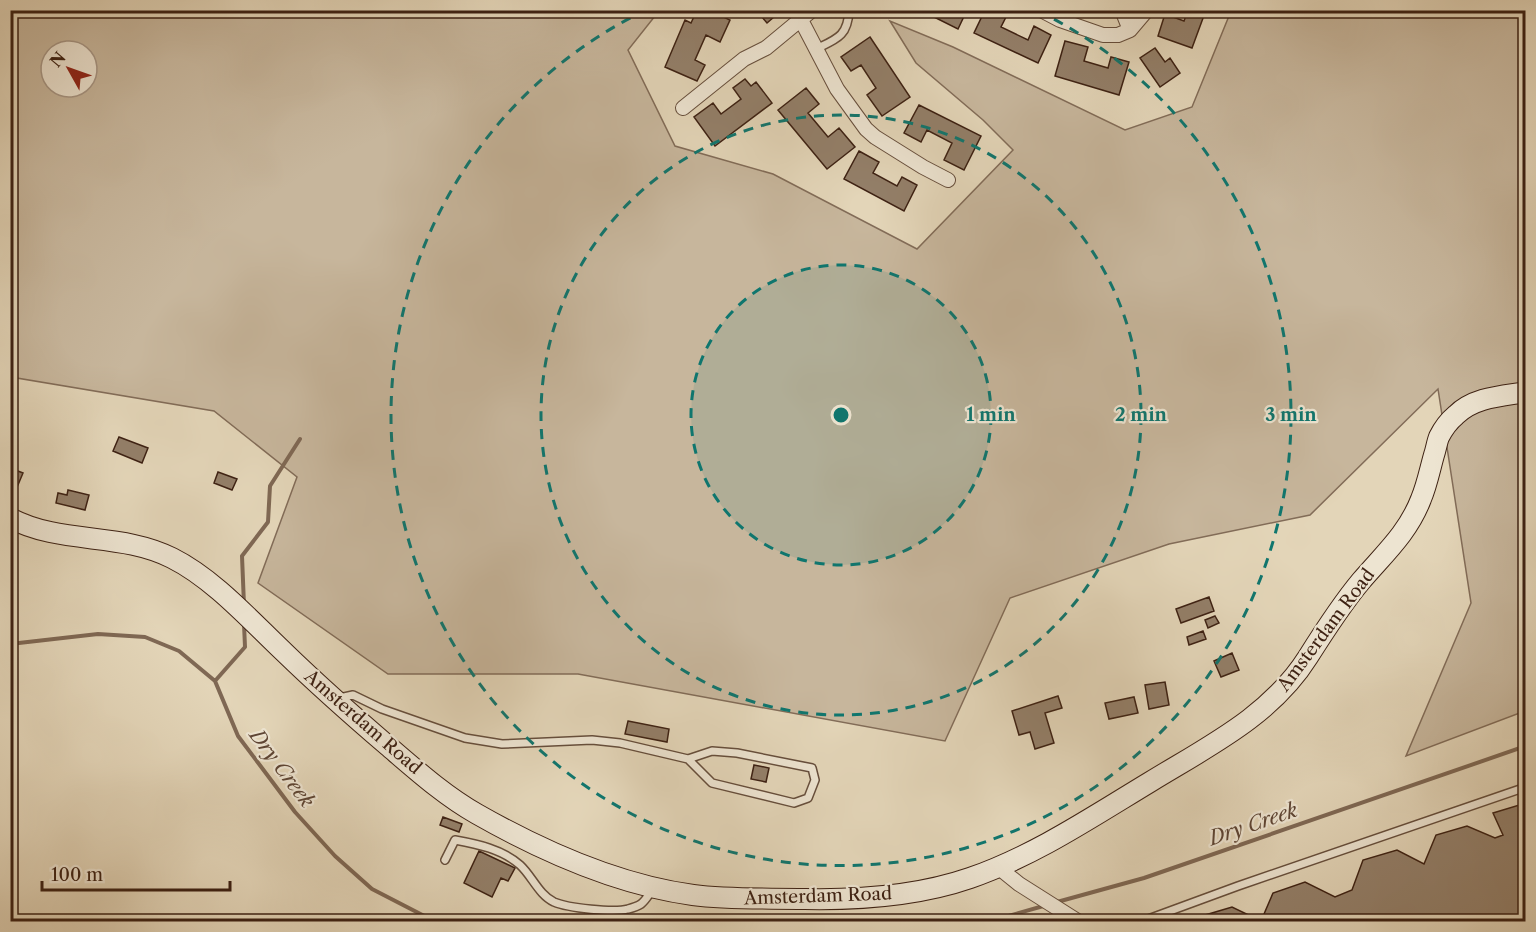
<svg xmlns="http://www.w3.org/2000/svg" width="1536" height="932" viewBox="0 0 1536 932" font-family="'Libre Caslon Text',serif">
<rect width="100%" height="100%" fill="#e3d5b8"/>
<filter id="stains"><feTurbulence type="fractalNoise" baseFrequency=".00333" numOctaves="4"/><feColorMatrix values="0 0 0 0 .2 0 0 0 0 .09 0 0 0 0 .02 0 0 0 .5 -.17"/></filter>
<radialGradient id="worn" r=".72"><stop offset=".6" stop-color="#630" stop-opacity="0"/><stop offset="1" stop-color="#630" stop-opacity=".3"/></radialGradient>
<path fill="#c7b69c" stroke="#826c58" stroke-width="1.5" fill-rule="evenodd" d="M10,11h649l-31,39 47,96 98,28 144,75 96,-99 -30,-30 -67,-57 -26,-42 63,26 172,83 67,-23 39,-96h294v700l-119,45 65,-153 -33,-214 -128,126 -141,29 -159,54 -65,143 -367,-67h-190l-130,-91 39,-106 -83,-66 -203,-34zM51,51h36v36h-36z"/>
<g fill="none" stroke-linecap="round" stroke-linejoin="round">
<path stroke="#7f6854" stroke-width="4" d="M244,605l-2,-49 26,-34 2,-36 30,-47
M10,644l88,-10 47,3 34,14 36,30 23,55 57,76 40,44 37,33 64,33
M215,681l30,-34 -1,-23
M1057,902l87,-24 382,-132
M987,922l60,-17"/>
</g>
<path fill="#937f69" stroke="#3d2113" stroke-width="1.5" d="M697,10h12l21,10 -10,22 -14,-7 -11,25 10,5 -8,16 -32,-14 20,-47 6,3z
M756,10h26l-15,13z
M920,10h47l-9,19z
M985,10h13l9,5 -6,12 27,13 6,-14 17,9 -13,28 -64,-30z
M1188,10h18l-14,38 -34,-12 7,-22 19,7z
M870,37l40,60 -28,19 -15,-21 9,-7 -15,-23 -10,6 -10,-14z
M1065,41l23,6 -4,14 24,7 3,-11 18,5 -10,33 -64,-19z
M1155,48l10,14 5,-4 10,15 -20,14 -20,-29z
M745,79l6,7 5,-4 16,21 -57,43 -21,-29 19,-14 8,11 20,-15 -8,-11z
M806,88l13,16 -11,9 20,24 11,-9 16,19 -28,22 -49,-59z
M919,105l62,31 -17,34 -20,-10 8,-17 -25,-13 -6,12 -17,-9z
M859,151l20,11 -6,11 24,13 5,-9 15,8 -13,26 -60,-32z
M119,437l29,11 -6,15 -29,-12z
M10,468l13,5 -8,19 -5,-2z
M218,472l19,7 -5,11 -18,-7z
M68,490l21,5 -4,15 -29,-7 2,-10 9,2z
M1209,597l5,14 -33,12 -5,-14z
M1215,616l4,7 -11,5 -3,-8z
M1203,631l3,8 -17,6 -2,-8z
M1232,653l7,17 -18,7 -7,-16z
M1165,682l4,23 -20,4 -4,-24z
M1058,696l4,12 -17,5 9,30 -19,6 -5,-17 -11,3 -7,-24z
M1134,697l4,16 -29,6 -4,-16z
M628,721l41,8 -2,13 -42,-8z
M754,765l15,3 -3,14 -15,-3z
M1526,803v119h-327l3,-6 30,-9 29,14 12,-28 32,-11 30,15 17,-7 11,-30 34,-10 27,14 12,-29 31,-9 28,12 8,-3 -10,-22z
M443,817l19,7 -3,8 -19,-7z
M479,851l36,17 -7,13 -7,-3 -9,19 -28,-14z"/>
<g fill="none" stroke-linecap="round" stroke-linejoin="round">
<defs>
<path id="service" d="M816,49c21,-10 32,-13 33,-39
M340,701l4,-4 9,-2 29,14 83,29 37,6 90,-4 28,3 68,16 24,24 82,20 14,-5 7,-18 -3,-12 -75,-15 -25,-2 -24,8
M445,860l10,-20c22,4 47,9 65,25 12,11 19,30 34,37 14,6 60,11 74,7 4,-1 10,-3 13,-5 5,-4 8,-10 12,-15
M1140,922l98,-36 288,-99"/>
<path id="minor" d="M1041,10l19,10 43,15h15l12,-5 17,-20
M1122,10l8,20
M801,20l36,69 29,40 9,8 48,30 25,13
M683,108l61,-49 22,-11 46,-38
M998,867l21,17 60,38"/>
<path id="secondary" d="M10,518c51,27 111,14 162,40 42,21 79,63 113,95 33,32 68,63 103,93 28,24 57,50 89,68 65,37 142,71 216,81 37,5 75,3 112,4 54,1 113,-3 165,-21 64,-22 122,-61 180,-96 57,-35 121,-66 158,-125 17,-27 33,-52 53,-76 23,-27 47,-48 60,-82 6,-14 9,-30 13,-44 2,-6 3,-13 5,-18 4,-8 11,-17 17,-22 18,-18 46,-19 70,-23"/>
</defs>
<use href="#service" stroke="#664e3c" stroke-width="10"/>
<use href="#minor" stroke="#664e3c" stroke-width="16"/>
<use href="#secondary" stroke="#3d2113" stroke-width="22"/>
<use href="#service" stroke="#ede4d1" stroke-width="7"/>
<use href="#minor" stroke="#ede4d1" stroke-width="14"/>
<use href="#secondary" stroke="#ede4d1" stroke-width="20"/>
</g>
<circle cx="841" cy="415" r="150" fill="#0f766e" fill-opacity=".12"/>
<g fill="none" stroke="#0f766e" stroke-width="3" stroke-dasharray="10 8">
<circle cx="841" cy="415" r="150"/>
<circle cx="841" cy="415" r="300"/>
<path d="M1038 11A450 450 0 1 1 644 11"/>
</g>
<g text-anchor="middle" dominant-baseline="central" stroke-width="4.5" stroke-linejoin="round" paint-order="stroke">
<g font-size="18" fill="#3d2113" stroke="#ede4d1">
<text transform="translate(1326 630) rotate(-53)">Amsterdam Road</text>
<text transform="translate(363 722) rotate(41)">Amsterdam Road</text>
<text transform="translate(818 896) rotate(-2)">Amsterdam Road</text>
</g>
<g font-size="20" font-style="italic" fill="#5e4534" stroke="#ede4d1">
<text transform="translate(282 768) rotate(53)">Dry Creek</text>
<text transform="translate(1253 824) rotate(-19)">Dry Creek</text>
</g>
</g>
<circle cx="841" cy="415" r="9" fill="#0f766e" stroke="#ede4d1" stroke-width="3"/>
<g font-size="18" text-anchor="middle" font-weight="bold" fill="#0f766e" stroke="#ede4d1" stroke-width="4.5" stroke-linejoin="round" paint-order="stroke">
<text x="991" y="421">1 min</text>
<text x="1141" y="421">2 min</text>
<text x="1291" y="421">3 min</text>
</g>
<rect width="1536" height="932" fill="none" stroke="#e3d5b8" stroke-width="36"/>
<rect x="12" y="12" width="1512" height="908" fill="none" stroke="#3d2113" stroke-width="3"/>
<rect x="18" y="18" width="1500" height="896" fill="none" stroke="#3d2113" stroke-width="1.5"/>
<g transform="translate(69 69) rotate(310)"><circle r="28" fill="#ede4d1" stroke="#a79685" stroke-width="1.5"/>
<path d="M0-4.5L10 22L0 15L-10 22Z" fill="#8f2418"/>
<text y="-9" font-size="16" font-weight="bold" text-anchor="middle" fill="#3d2113">N</text>
</g>
<path d="M42 881v9h188v-9" fill="none" stroke="#3d2113" stroke-width="3"/>
<text x="51" y="881" font-size="18" fill="#3d2113" stroke="#ede4d1" stroke-width="4.5" paint-order="stroke">100 m</text>
<rect width="100%" height="100%" filter="url(#stains)"/>
<rect width="100%" height="100%" fill="url(#worn)"/>
</svg>
